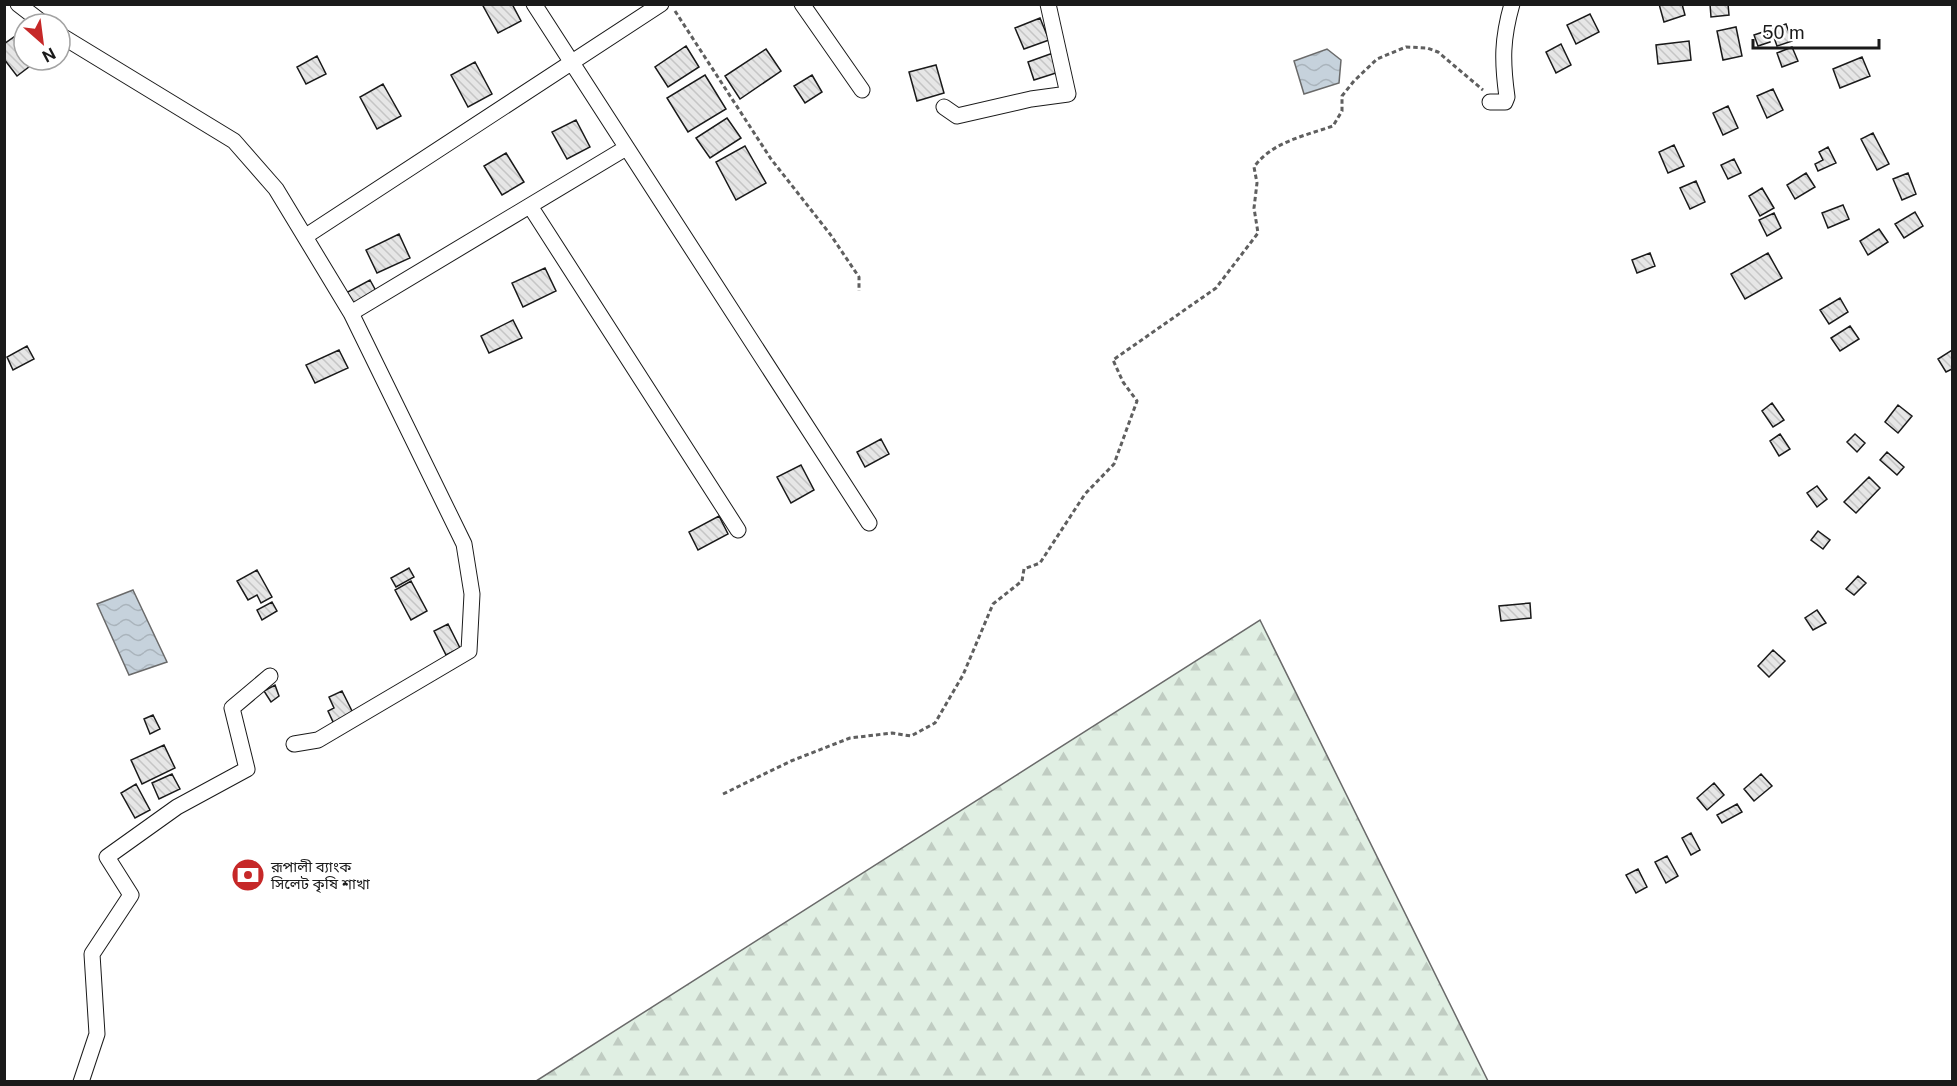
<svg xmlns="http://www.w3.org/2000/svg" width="1957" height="1086" viewBox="0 0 1957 1086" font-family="'Public Sans','Noto Sans Bengali',sans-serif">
<defs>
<pattern id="forest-firs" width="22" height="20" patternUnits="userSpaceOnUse" patternTransform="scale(1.5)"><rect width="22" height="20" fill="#e0efe3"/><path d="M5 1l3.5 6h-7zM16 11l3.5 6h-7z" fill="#c0ccc2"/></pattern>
<pattern id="water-waves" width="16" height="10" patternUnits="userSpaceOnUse" patternTransform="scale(1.5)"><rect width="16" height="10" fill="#c6d2dc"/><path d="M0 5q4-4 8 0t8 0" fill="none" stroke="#aab4bc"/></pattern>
<pattern id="building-back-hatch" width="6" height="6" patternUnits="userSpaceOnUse" patternTransform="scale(1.5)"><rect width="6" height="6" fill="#e6e6e6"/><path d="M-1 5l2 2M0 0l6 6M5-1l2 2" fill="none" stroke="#c5c5c5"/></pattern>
</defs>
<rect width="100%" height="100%" fill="#fff"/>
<path fill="url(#forest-firs)" stroke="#6a6a6a" stroke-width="1.5" d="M1260,620l228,461h-952z"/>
<path fill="url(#water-waves)" stroke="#6a6a6a" stroke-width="1.5" d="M1327,49l14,11 -2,23 -35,11 -10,-33z
M133,590l34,72 -38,13 -32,-71z"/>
<path fill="url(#building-back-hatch)" stroke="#1a1a1a" stroke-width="1.5" d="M482,4h30l9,17 -23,12z
M1659,4h23l3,11 -21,7z
M1710,4h18l1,11 -18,2z
M1590,14l9,18 -23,12 -9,-19z
M1040,18l9,22 -25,9 -9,-21z
M1786,24l6,17 -15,5 -6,-17z
M1736,27l6,29 -19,4 -6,-29z
M24,30v30h14l-21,16 -13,-17v-15z
M1766,31l4,11 -12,4 -4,-11z
M1689,41l2,19 -33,4 -2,-19z
M1561,44l10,21 -15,8 -10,-21z
M686,46l13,21 -31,20 -13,-20z
M1792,47l6,14 -16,6 -5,-14z
M766,49l15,22 -41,28 -15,-23z
M1053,53l6,19 -25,8 -6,-18z
M317,56l9,18 -20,10 -9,-17z
M1862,57l8,19 -30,12 -7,-19z
M475,62l17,32 -24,13 -17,-32z
M936,65l8,28 -27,8 -8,-29z
M705,75l21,34 -38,23 -21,-34z
M812,75l10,17 -17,11 -11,-17z
M383,84l18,32 -24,13 -17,-32z
M1773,89l10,21 -16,8 -10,-22z
M1728,106l10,22 -15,7 -10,-22z
M727,118l14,20 -31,20 -14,-20z
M576,120l14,27 -23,12 -15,-27z
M1873,133l16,31 -12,6 -16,-31z
M1674,145l10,21 -16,7 -9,-21z
M745,146l21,37 -30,17 -20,-38z
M1828,147l8,16 -18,8 -3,-7 8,-4 -4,-8z
M506,153l18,29 -22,13 -18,-29z
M1734,159l7,14 -13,6 -7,-14z
M1806,173l9,14 -20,12 -8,-14z
M1908,173l8,21 -14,6 -9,-21z
M1696,181l9,21 -15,7 -10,-21z
M1762,188l12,20 -14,8 -11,-20z
M1843,205l6,14 -21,9 -6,-15z
M1915,212l8,14 -19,12 -9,-14z
M1774,213l7,15 -14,8 -8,-16z
M1879,229l9,13 -20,13 -8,-14z
M399,234l11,24 -33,15 -11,-23z
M1650,253l5,13 -18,7 -5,-13z
M1768,253l14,25 -37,21 -14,-25z
M545,268l11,23 -33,16 -11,-24z
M370,280l6,11 -26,14 -6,-11z
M1840,298l8,14 -19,12 -9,-14z
M513,320l9,18 -33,15 -8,-17z
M1850,326l9,13 -19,12 -9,-13z
M27,346l7,13 -21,11 -6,-13z
M339,350l9,18 -33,15 -9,-18z
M1952,350v19l-6,3 -8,-13z
M1772,403l12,17 -11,7 -11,-16z
M1898,405l14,11 -14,17 -13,-11z
M1780,434l10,15 -11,7 -9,-15z
M1855,434l10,9 -8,9 -10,-10z
M881,439l8,15 -24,13 -8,-15z
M1887,452l17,15 -7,8 -17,-15z
M801,465l13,25 -23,13 -14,-26z
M1869,477l11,11 -24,25 -12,-11z
M1817,486l10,13 -10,8 -10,-14z
M719,516l9,18 -30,16 -9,-18z
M1818,531l12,9 -7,9 -12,-9z
M409,568l5,9 -18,10 -5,-9z
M257,570l15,27 -11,6 -4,-8 -9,5 -11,-19z
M1858,576l8,7 -12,12 -8,-6z
M411,581l16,30 -16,9 -16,-30z
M272,602l5,9 -15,9 -5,-10z
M1530,603l1,15 -30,3 -2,-15z
M1817,610l9,13 -13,7 -8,-12z
M448,624l12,24 -14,7 -12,-24z
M1773,650l12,11 -16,16 -11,-11z
M275,685l4,11 -8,6 -7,-11z
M342,691l12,24 -20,9 -6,-13 6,-3 -5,-11z
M153,715l7,14 -10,5 -6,-15z
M164,745l11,23 -33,16 -11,-24z
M172,774l8,15 -21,10 -7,-16z
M1761,774l11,12 -18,15 -10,-12z
M1714,783l10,12 -17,15 -10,-12z
M136,784l14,26 -15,8 -14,-25z
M1737,804l5,8 -20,11 -5,-8z
M1691,833l9,17 -9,5 -9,-17z
M1667,856l11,20 -12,7 -11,-21z
M1638,869l9,18 -11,6 -10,-18z"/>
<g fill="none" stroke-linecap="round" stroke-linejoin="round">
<defs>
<path id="minor" d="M18,4l26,20
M534,4l335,519
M802,4l60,86
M60,35l174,106 42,48 75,124 113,231 8,50 -3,57 -151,89 -24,4
M1490,102h15l2,-5c-5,-36 -5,-58 5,-93
M944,107l13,9 74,-17 37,-5 -20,-90
M530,206l208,324
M306,236l355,-232
M351,313l275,-165
M81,1082l16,-48 -5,-80 39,-59 -24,-38 70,-50 70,-38 -15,-61 38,-32"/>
</defs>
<use href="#minor" stroke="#1a1a1a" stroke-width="17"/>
<path stroke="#5f5f5f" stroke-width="3" stroke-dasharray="4.5 3" stroke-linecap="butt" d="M675,11l96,148 59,75 29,43v14
M723,794l68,-33 59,-23 42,-5 19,3 24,-13 28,-48 30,-71 29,-23 2,-12 16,-6 45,-69 29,-30 23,-63 -14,-19 -10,-22 103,-72 42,-55 -4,-25 3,-25 -3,-16c18,-25 50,-31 79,-41l9,-15v-15l12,-15 23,-22 29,-12 21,1 11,4 45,38"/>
<use href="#minor" stroke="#fff" stroke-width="15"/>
</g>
<defs>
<symbol id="bank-disc" viewBox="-11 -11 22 22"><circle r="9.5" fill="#c62828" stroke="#fff"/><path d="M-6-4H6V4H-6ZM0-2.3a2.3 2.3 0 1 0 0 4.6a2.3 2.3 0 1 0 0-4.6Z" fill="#fff"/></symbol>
</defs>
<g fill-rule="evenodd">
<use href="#bank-disc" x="229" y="856" width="38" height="38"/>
</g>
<g text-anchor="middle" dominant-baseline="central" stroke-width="4.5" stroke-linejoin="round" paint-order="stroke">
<g font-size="15" fill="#1a1a1a" stroke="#fff" text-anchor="start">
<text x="271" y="866">রূপালী ব্যাংক<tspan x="271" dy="17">সিলেট কৃষি শাখা</tspan></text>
</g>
</g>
<rect width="1957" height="1086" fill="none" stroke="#1a1a1a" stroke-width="12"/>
<g transform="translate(42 42) rotate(152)"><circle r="28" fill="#ffffff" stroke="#a3a3a3" stroke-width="1.5"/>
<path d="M0-4.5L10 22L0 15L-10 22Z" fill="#c62828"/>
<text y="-9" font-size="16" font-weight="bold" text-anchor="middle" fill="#1a1a1a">N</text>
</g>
<path d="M1753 39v9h126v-9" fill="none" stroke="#1a1a1a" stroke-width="3"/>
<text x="1762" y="39" font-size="18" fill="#1a1a1a" stroke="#ffffff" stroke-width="4.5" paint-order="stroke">50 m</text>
</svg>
